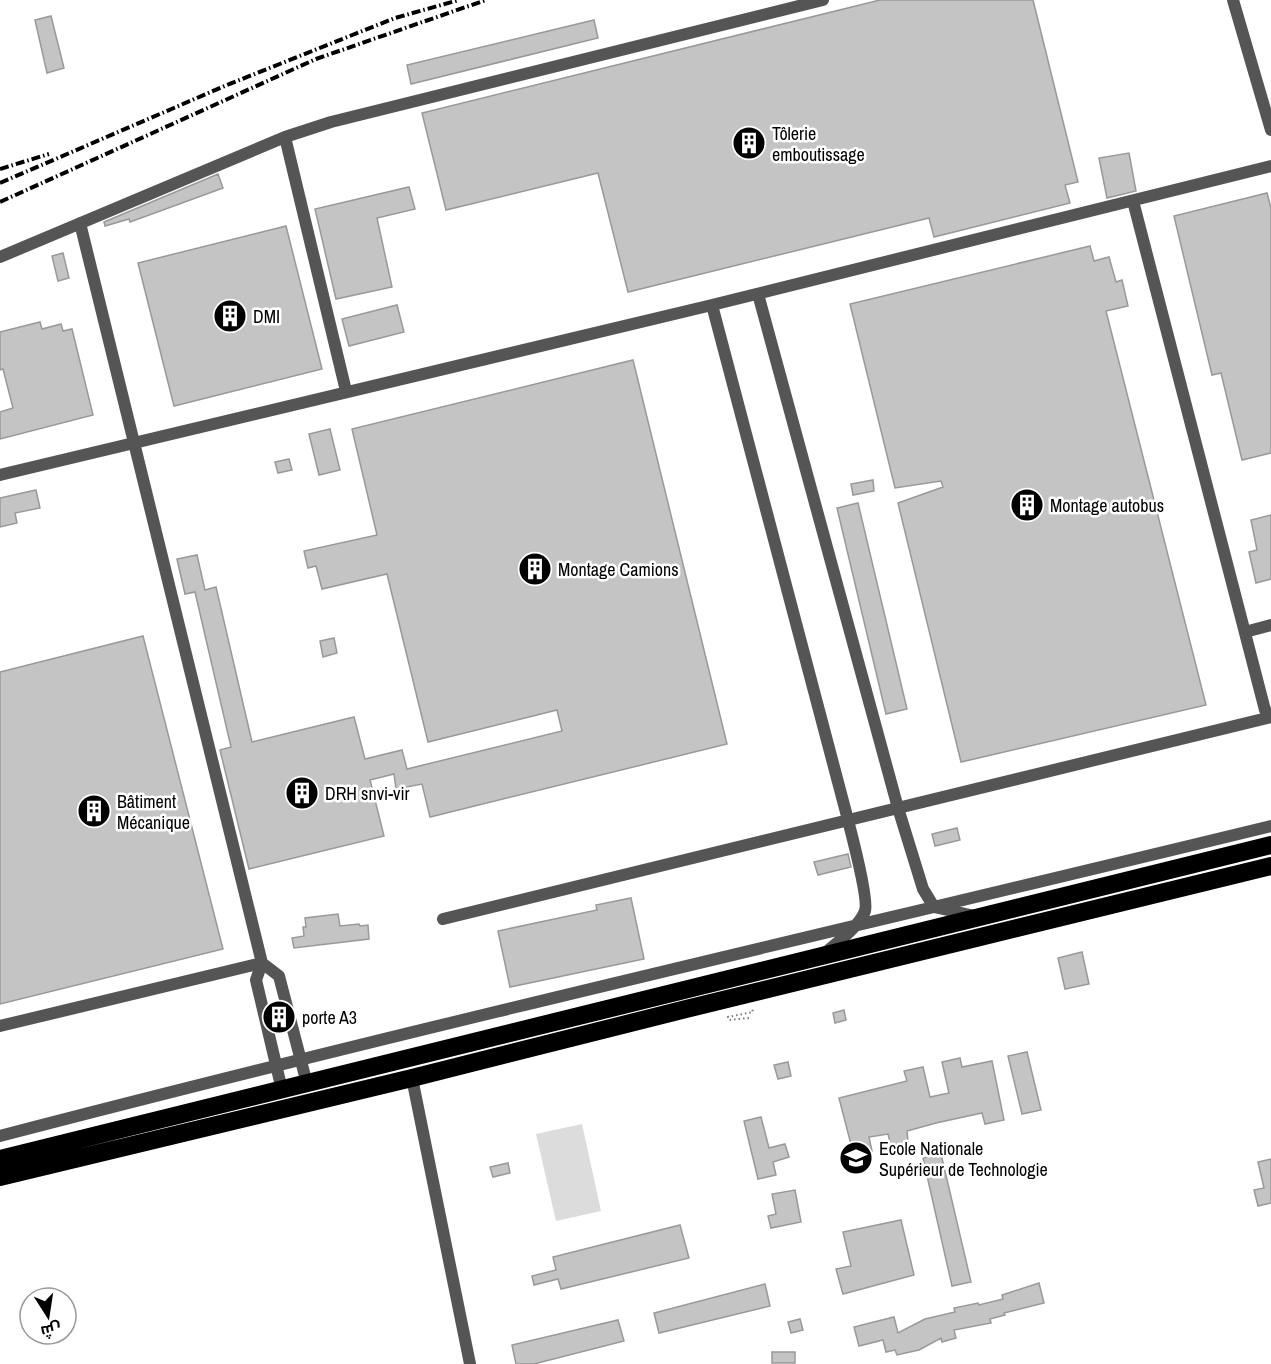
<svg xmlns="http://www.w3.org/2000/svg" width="1271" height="1364" viewBox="0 0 1271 1364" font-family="'Archivo Narrow',Cairo,sans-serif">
<rect width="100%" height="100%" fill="#fff"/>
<path fill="#dcdcdc" d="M582,1124l19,87 -45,10 -20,-87z"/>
<path fill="#c4c4c4" stroke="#999" stroke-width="1.5" d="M880,0h153l45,182 -13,3 5,18 -136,34 -5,-19 -301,74 -30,-119 -152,37 -24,-97z
M51,16l13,52 -17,5 -12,-53z
M594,20l4,18 -187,46 -4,-19z
M1129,153l7,38 -29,7 -8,-40z
M218,174l5,14 -93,34 -1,-3 -24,7 -1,-4z
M409,187l6,22 -38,9 15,69 -56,12 -21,-90z
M1267,193l4,15v245l-29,7 -21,-87 -9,2 -38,-159z
M286,226l36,143 -148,37 -36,-143z
M1090,246l4,15 15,-4 7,25 6,-2 6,26 -22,5 100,394 -245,57 -63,-259 45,-16 -2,-6 -46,7 -45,-184z
M63,253l6,25 -11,3 -6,-25z
M397,305l7,27 -55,14 -7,-27z
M40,322l2,7 19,-5 2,7 9,-2 21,86 -93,24v-27l13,-4 -10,-39 -3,1v-38z
M633,360l94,384 -297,73 -8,-33 -26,5 -2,-15 -24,6 14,56 -135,33 -29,-119 11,-3 -36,-155 -10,2 -8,-35 20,-4 8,35 11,-3 36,155 102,-25 11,42 37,-9 5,19 155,-38 -5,-21 -129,32 -41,-168 -65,15 -6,-23 -8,2 -4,-17 73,-16 -25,-106z
M330,429l10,41 -21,5 -10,-41z
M289,459l3,11 -14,3 -3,-11z
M873,480l1,11 -21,4 -2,-11z
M36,490l4,18 -25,5 2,10 -17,4v-29z
M858,503l49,206 -21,5 -49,-206z
M1271,515v64l-15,4 -7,-31 8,-2 -6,-30z
M143,636l80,313 -223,55v-332z
M334,638l3,15 -14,4 -3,-16z
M957,828l3,12 -25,6 -3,-12z
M848,854l3,13 -33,8 -4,-13z
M631,898l13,61 -134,28 -12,-56 99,-21 -1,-5z
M338,914l2,12 19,-2 1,2 8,-1 1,14 -75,9 -2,-10 12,-2 -1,-9h3l-1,-9z
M1082,952l7,32 -24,5 -7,-31z
M278,1006l6,22 -8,2 -5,-23z
M844,1010l2,10 -11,3 -2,-10z
M1027,1052l14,58 -19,4 -14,-58z
M960,1058l2,9 30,-6 12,59 -19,4 -3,-11 -46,10 -29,8 1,11 -13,4h-4l-3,-12 -19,3 3,14 -18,5 -15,-58 68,-17 -3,-10 19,-4 7,30 19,-4 -7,-31z
M788,1062l3,14 -13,3 -4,-14z
M761,1117l8,31 16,-4 4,13 -16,5 3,13 -18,4 -14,-58z
M941,1154l30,128 -19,4 -29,-128z
M1271,1159v44l-13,3 -4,-16 10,-2 -6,-26z
M508,1163l2,10 -17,4 -3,-10z
M795,1190l6,32 -30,6 -3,-12 8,-2 -4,-20z
M901,1220l13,55 -71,19 -7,-25 15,-3 -8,-34z
M680,1225l9,33 -128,31 -3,-10 -24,6 -2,-9 24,-6 -3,-13z
M1039,1283l5,20 -40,10 1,2 -15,4 1,4 -37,7 2,8 -14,4 -1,-4 -22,12 -22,5 -2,-5 -9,2 -3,-12 -24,6 -5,-19 40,-10 4,16 27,-14 30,-7 -1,-4 24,-5 1,2 24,-6 -1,-4z
M765,1284l5,22 -111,27 -5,-20z
M800,1319l3,11 -12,3 -3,-11z
M618,1320l6,21 -90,23h-18l-4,-19z
M772,1352h23v11h-23z"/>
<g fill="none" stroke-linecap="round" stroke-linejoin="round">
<path stroke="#777" stroke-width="2" stroke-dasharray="1.5 3" stroke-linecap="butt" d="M749,1018l-20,2 -1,-3 25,-5 -1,-4"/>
<path stroke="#555" stroke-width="12" d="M1233,0l38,130
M285,137l61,254
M1133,201l132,509 6,6
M80,223l182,740 -6,17 26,110
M0,257l285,-120 46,-15 492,-122
M758,294l140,514 25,81 11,18 41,9
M712,305l136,515c4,16 21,79 17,91 -5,15 -30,33 -41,43
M0,475l712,-170 559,-139
M1245,632l26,-7
M443,919l828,-202
M262,963l17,13 28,108
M0,1026l262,-63
M412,1078l58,286
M0,1136c422,-110 847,-207 1271,-310"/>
<path stroke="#000" stroke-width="18" d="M0,1159l1271,-314
M0,1177l412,-99 274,-69 585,-143"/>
<path stroke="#000" stroke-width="4" stroke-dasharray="9 3 1.5 3" stroke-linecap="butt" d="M0,169l49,-15
M0,183l227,-98 168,-67 64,-18
M0,202l316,-143 170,-59"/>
</g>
<defs>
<symbol id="building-disc" viewBox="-11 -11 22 22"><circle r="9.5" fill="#000" stroke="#fff"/><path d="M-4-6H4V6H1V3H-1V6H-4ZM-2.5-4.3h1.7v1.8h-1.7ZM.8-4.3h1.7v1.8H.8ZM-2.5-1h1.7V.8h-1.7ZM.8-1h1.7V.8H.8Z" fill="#fff"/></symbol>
<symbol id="university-disc" viewBox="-11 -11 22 22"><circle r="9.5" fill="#000" stroke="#fff"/><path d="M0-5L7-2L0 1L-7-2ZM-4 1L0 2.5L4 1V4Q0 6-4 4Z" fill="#fff"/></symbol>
</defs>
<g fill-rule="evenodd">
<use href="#building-disc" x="730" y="124" width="38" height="38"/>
<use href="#building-disc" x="211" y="297" width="38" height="38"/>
<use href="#building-disc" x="1008" y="486" width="38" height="38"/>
<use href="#building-disc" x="516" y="550" width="38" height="38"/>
<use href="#building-disc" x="283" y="774" width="38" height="38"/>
<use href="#building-disc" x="75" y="792" width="38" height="38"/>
<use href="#building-disc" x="260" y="998" width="38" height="38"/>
<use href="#university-disc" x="837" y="1139" width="38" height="38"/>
</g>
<g text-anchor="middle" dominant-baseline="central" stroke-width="5" stroke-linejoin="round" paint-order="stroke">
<g font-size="18" fill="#000" stroke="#fff" text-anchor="start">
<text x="772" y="133">Tôlerie<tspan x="772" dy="21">emboutissage</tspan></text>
<text x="253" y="316">DMI</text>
<text x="1050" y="505">Montage autobus</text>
<text x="558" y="569">Montage Camions</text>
<text x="325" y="793">DRH snvi-vir</text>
<text x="117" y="801">Bâtiment<tspan x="117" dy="21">Mécanique</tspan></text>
<text x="302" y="1017">porte A3</text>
<text x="879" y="1148">Ecole Nationale<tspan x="879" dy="21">Supérieur de Technologie</tspan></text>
</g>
</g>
<g transform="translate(48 1316) rotate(168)"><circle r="28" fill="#ffffff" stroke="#999999" stroke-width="1.5"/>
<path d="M0-4.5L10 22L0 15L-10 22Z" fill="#000000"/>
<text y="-9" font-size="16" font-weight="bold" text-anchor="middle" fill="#000000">ش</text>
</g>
</svg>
